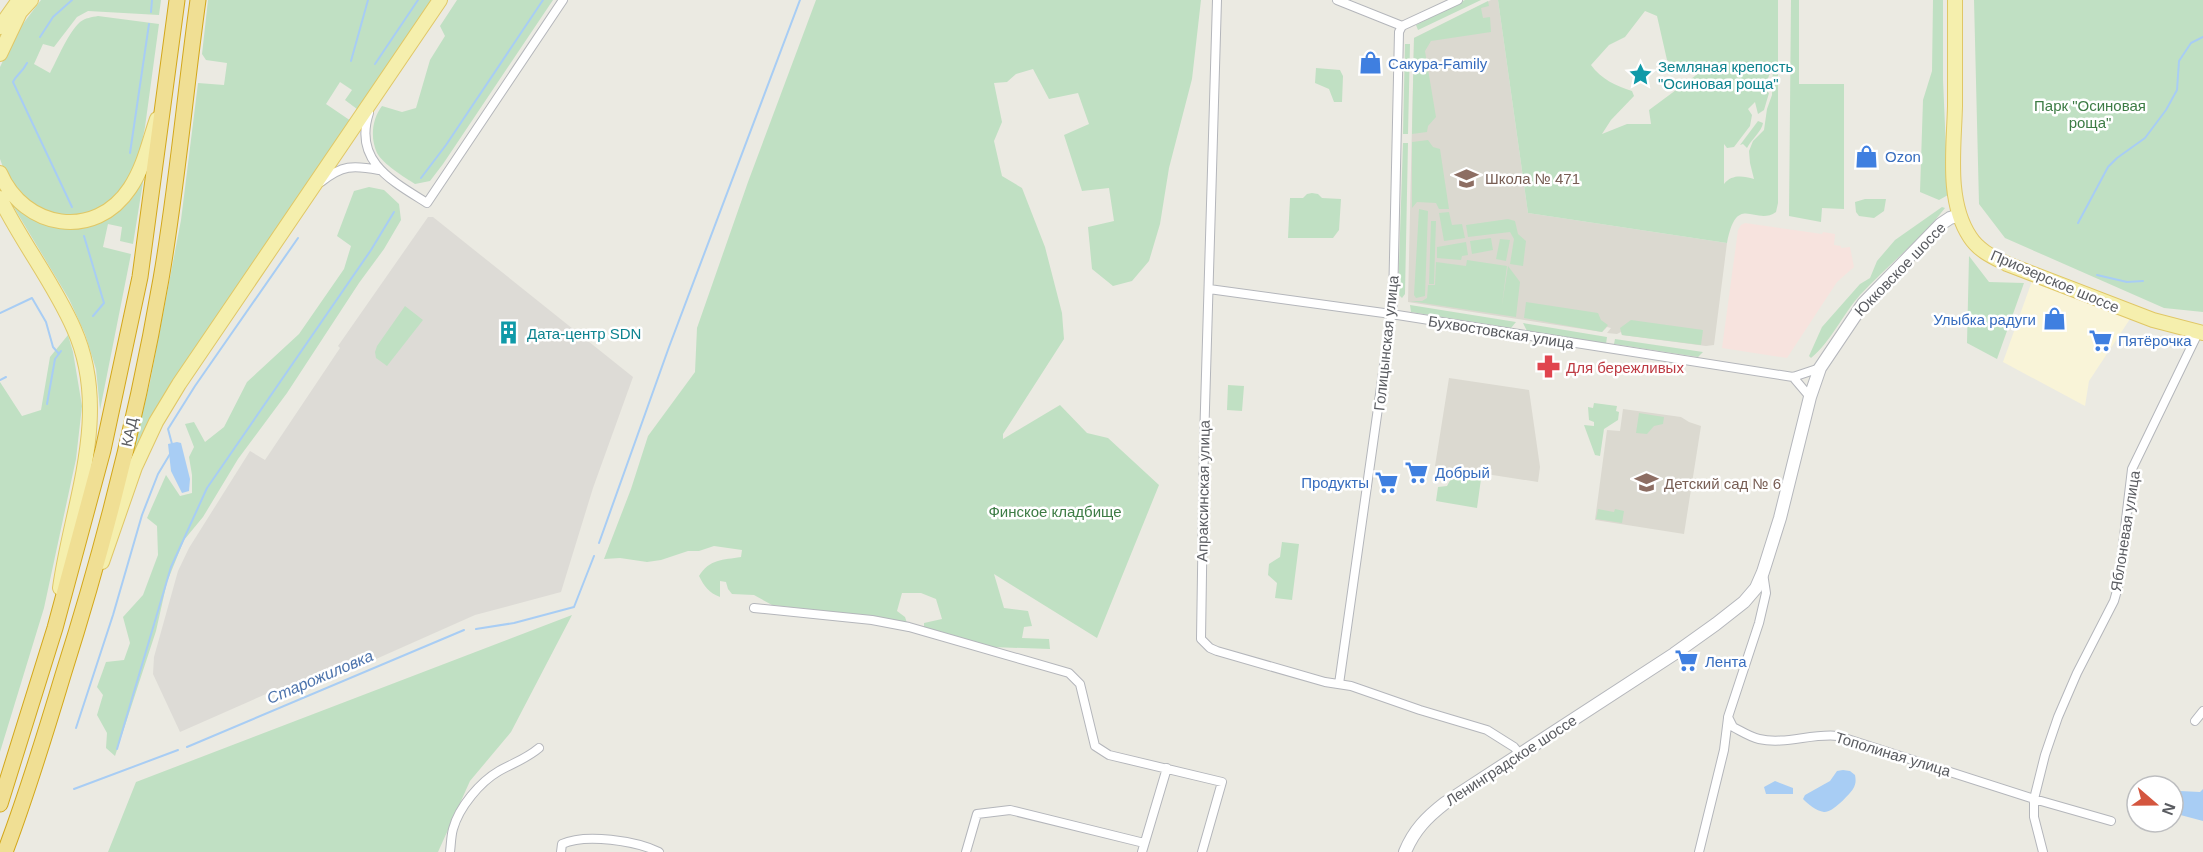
<svg xmlns="http://www.w3.org/2000/svg" width="2203" height="852" viewBox="0 0 2203 852" font-family="Helvetica,sans-serif">
<rect width="100%" height="100%" fill="#ebeae2"/>
<path fill="#f9f4d8" d="M2032,281l98,38 -41,62 -4,25 -82,-44z"/>
<path fill="#dddbd6" d="M428,217h5l200,160 -40,111 -32,104 -86,23 -189,84 -4,-12 -102,45 -27,-58 1,-17 24,-86 11,-23 61,-97 15,9 75,-112 -2,-2z"/>
<path fill="#dbd9d0" d="M1491,0h7l30,213 199,30 -13,102 -8,1 -84,-11 -1,-3 -4,2 -10,-1 4,-5 -4,-1 -5,5 -194,-30 6,-264z
M1449,378l80,12 11,77 -2,15 -103,-16z
M1623,409l58,8 8,5 12,4 -17,108 -89,-14 12,-90 13,1z"/>
<path fill="#f7e3de" d="M1745,223l77,11 1,-2 12,2 -1,11 7,1v2l9,-1 4,20 -17,15 -50,76 -65,-10 16,-118 3,-5z"/>
<path fill="#c0e0c3" fill-rule="evenodd" d="M41,0h120l-2,15 -71,-4 -11,6 -23,30 -11,-3 -9,20 16,9c8,-15 18,-40 30,-51 5,-4 12,-5 18,-6l61,8 -14,103 -6,31 -13,24 -17,20 -19,11 -22,4 -21,-4 -22,-11 -15,-16 -10,-27v-92l16,-34z
M208,0h223l-74,109 -12,-9 7,-10 -12,-8 -14,22 25,17 -215,336 -4,-1 18,-74 31,-162 17,-137 26,2 3,-22 -21,-3 -4,-6z
M457,0h96l-110,164 -13,17 -15,3c-11,-7 -32,-20 -38,-31 -7,-15 -5,-34 5,-47l20,6 14,-4 14,-48 15,-24 -5,-10z
M816,0h385l-9,79 -23,89 -9,56 -11,37 -17,20 -19,5 -21,-17 -4,-42 26,-6 -5,-33 -27,3 -18,-56 25,-11 -11,-31 -29,6 -16,-30 -17,5 -9,8 -13,1 8,39 -8,19 8,35 20,12 23,59 17,66 2,26 -61,95v5l57,-34 27,28 21,5 51,47 -62,153 -103,-64 10,34 24,3 4,15 -8,1 -2,11 27,1 1,10 -57,-2 -69,-20v-4l18,-4 -6,-20 -15,-6h-19l-5,18 8,6 2,6 -37,-7 -98,-11 -18,-10 -22,-1 -4,-5 -2,-7 -6,-1v16c-11,-4 -16,-11 -21,-21 10,-17 24,-16 42,-19l1,-7 -28,-4 -15,5h-11l-27,9 -14,2 -27,-4 -16,1 27,-70 17,-53 47,-64 2,-44 51,-146z
M1465,0h16l-63,30 -2,-5z
M1498,0h280v203l-2,9c-21,15 -39,-21 -49,31l-199,-30zM1645,11l12,5 10,44 14,9 18,4 -50,37 2,14h-24l-25,10 9,-14 23,-24 -2,-5c-16,-5 -31,-12 -41,-26l18,-20 16,-8zM1773,65l-1,30 -5,14 -3,21 -11,11 -4,10 1,12 4,16c-11,-3 -22,-5 -30,5v-40l3,4 7,-1 16,-21 2,-11 -4,-6 7,-7 3,12 6,-4 5,-17 -5,-4z
M1791,0h8v84h45v125l-22,-1 -1,14 -32,-6z
M1933,0h10v80l5,115 -9,5 -19,-8 3,-92 9,-29z
M1974,0h229v312l-39,-4 -159,-70 -26,-34z
M1488,1l1,5 -8,2 2,10 7,-1 1,15 -60,9 -6,10 11,66 -8,9 -1,6 -15,2 2,-96z
M1405,44h5l-2,90h-5z
M1316,68l24,2 3,6 -1,26h-8l-5,-13 -14,-6z
M1758,121l5,2c-1,8 -12,17 -16,25l-4,-4 -3,1z
M1428,140l5,7 7,2 9,60h-10l-3,-6 -19,-1 -5,6v-66z
M1403,143h5l-3,151 -3,4 -4,-4z
M144,176l-11,68 -13,-3 2,-14 -14,-3 -5,23 28,7 -31,156 -4,-41 -11,-35 -16,-35 -62,-103c6,7 12,16 20,20 35,19 81,15 106,-19 4,-6 7,-15 11,-21z
M369,187l15,3 15,14 2,16 -17,29 -25,34 -72,110 -49,66 -35,58 -19,23 -17,42 -11,49 -41,125 -9,-8 1,-15 -10,-18 6,-20 -6,-8 9,-25 18,-2 6,-17 -7,-26 20,-22 15,-40 -1,-29 -10,-8 19,-43 14,21 12,-3v-18l-3,-18 5,-10 -9,-23 9,-2 11,20 19,-15 23,-45 52,-48 45,-65 7,-23 -14,-10 17,-45z
M1312,193l6,1 4,4 19,1 -2,31 -6,8h-45l2,-40h13l4,-4z
M1865,199h21l-2,12 -10,7 -15,-2 -3,-4 -1,-10z
M1942,207l3,1c-24,31 -58,58 -85,87 -17,19 -30,48 -49,63l-2,-2 13,-29 38,-43 10,-6 7,-17 18,-21z
M1419,209l9,2 -3,85 -9,2 -2,-3z
M1449,212l3,13 10,-1 3,14 -21,3 -5,-28z
M1508,219l7,2 3,13 8,7 -3,25 -13,-2 4,-25 -4,-7 -42,5 -2,-12z
M1431,221h5l-2,63h-5z
M1491,238l2,12 -21,4 -2,-13z
M1500,239l10,1 -4,21 -10,-2z
M1466,242l2,13 -6,1 -1,4 -24,-2v-11z
M1969,256l20,26 35,1 -27,76 -30,-16z
M1467,260l40,6 -5,39 6,-39 12,16 -4,35 -106,-16h12l5,-3 1,-13h7l1,-23 30,4z
M1526,302l72,11 3,7 7,5 -6,7 -78,-14z
M1410,305l106,17 -5,6 -100,-16z
M405,306l18,14 -36,46 -11,-8 -1,-6 2,-6z
M1631,320l72,10 -2,15 -79,-10 -2,-7z
M1523,323l84,14 -1,7 -79,-13z
M68,335l5,17 9,54 -6,53 -32,149 -44,144v-370l22,34 19,-6 9,-53z
M1615,339l88,13 -5,5 -84,-13z
M1228,385l16,1 -2,25 -15,-1z
M1594,403l23,3 -1,5 3,1 -1,8 -14,9 -4,27 -5,-1 -11,-30 10,1v-4l-5,-2 -1,-13 5,1z
M1639,413l25,4 -1,7 -9,2 -7,8 -11,-1z
M1453,475l28,4 -4,29 -41,-7 2,-14 9,-1z
M1598,509l16,3 1,-3 9,2 -2,12 -26,-4z
M1282,542l17,2 -7,56 -17,-2 2,-15 -9,-8 1,-11 11,-7z
M572,615l-61,117 -41,49 -32,71h-330l28,-70z"/>
<path fill="#a8cdf4" d="M177,442l4,1 9,36 -1,12 -7,2 -11,-22 -3,-27z
M1843,770l7,1 5,4c1,5 1,9 -2,14 -5,7 -21,24 -29,23 -8,-1 -16,-8 -21,-13l2,-4 25,-14 7,-10z
M1775,781l18,7v6h-27l-2,-7z
M2203,789v32l-30,-8v-21l7,-1 20,1z"/>
<g fill="none" stroke-linecap="round" stroke-linejoin="round">
<path stroke="#a8cdf4" stroke-width="2" d="M151,12l1,-12
M40,37l13,-20 19,-17
M351,61l17,-61
M27,63c-5,10 -11,12 -14,19l59,125
M375,64l43,-64
M130,153l19,-129
M421,178l25,-33 97,-145
M2078,223l30,-56 9,-9 28,-20 21,-28 11,-20 2,-29 12,-18 12,-6
M84,236l20,67 -11,13
M2097,275l30,7 16,-1
M0,313l32,-15 14,24 7,25 6,7
M0,380l6,-3
M47,404l8,-45 6,-8
M172,444l-4,-15 27,-43 103,-148
M599,543l70,-196 131,-347
M476,629l38,-6 60,-16 20,-51
M76,728l37,-113 29,-100 16,-41 12,-20
M187,747l277,-117
M117,749l54,-182 36,-79 164,-238 23,-38
M74,789l104,-39"/>
<defs>
<path id="minor" d="M1217,0l-13,442 -3,197 9,9 7,3 108,31 26,4 69,24 67,20 27,17 6,7
M1337,0l65,26
M369,113c-16,48 23,68 58,90l136,-203
M321,182c21,-17 32,-17 58,-12
M1209,289l182,25 402,63 27,-9
M1793,377l17,20
M1763,573l3,20 -7,30 -31,94 5,10c8,4 17,10 26,12 26,6 53,-6 79,-3l196,63 77,22
M754,608l118,12 37,7 160,46 11,11 15,62 14,9 113,27 -20,70
M1339,684l54,-382 6,-270 3,-6 56,-26
M2195,721l8,-10
M450,852c1,-8 1,-16 3,-23 6,-22 27,-47 46,-58 14,-8 27,-12 40,-23
M561,852l1,-8c24,-11 74,-3 97,8
M966,852l11,-38 33,-4 134,33
M1142,852l25,-84
M1699,852l25,-102 4,-32
M2043,852l-9,-35v-18l11,-44 13,-38 19,-44 37,-72 4,-14 14,-118 66,-136"/>
<path id="secondary" d="M1405,852c9,-22 22,-35 40,-49l229,-149 42,-30 28,-22 12,-14 7,-16 17,-54 30,-121 10,-29 43,-64 78,-80 9,-6 10,-3"/>
<path id="primary" d="M1955,0c0,35 0,71 0,106 -1,42 -9,95 15,131 9,14 23,20 37,27l146,56 50,13
M0,27l19,-27
M0,54l20,-42 11,-12
M0,173c24,56 95,68 130,15 14,-21 19,-46 27,-69
M0,198c22,45 54,85 74,131 38,85 -2,173 -14,259
M102,562l33,-95 21,-45 23,-38 261,-384"/>
<path id="motorway" d="M0,804l55,-176 48,-178 37,-173 37,-277
M5,852c22,-58 40,-117 58,-177 41,-129 75,-262 98,-396 16,-92 24,-186 37,-279"/>
</defs>
<use href="#minor" stroke="#b4b6bb" stroke-width="10"/>
<use href="#secondary" stroke="#b5b7bc" stroke-width="14"/>
<use href="#primary" stroke="#e0c766" stroke-width="16"/>
<use href="#motorway" stroke="#d3a71a" stroke-width="17"/>
<use href="#minor" stroke="#fff" stroke-width="8"/>
<use href="#secondary" stroke="#fff" stroke-width="12"/>
<use href="#primary" stroke="#f5efad" stroke-width="14"/>
<use href="#motorway" stroke="#f0df94" stroke-width="15"/>
</g>
<defs>
<symbol id="shop-bare" viewBox="-9 -9 18 18"><path d="M-5-2.5h2.3a2.7 3.5 0 0 1 5.4 0H5L5.5 6h-11ZM-1.5-2.5h3a1.5 2.3 0 0 0-3 0Z" fill="#3f7fe0" stroke="#fff" stroke-width="2.5" paint-order="stroke"/></symbol>
<symbol id="sight-bare" viewBox="-9 -9 18 18"><path d="M0-6L1.8-2.2L6-1.7L2.9 1.2L3.7 5.4L0 3.3L-3.7 5.4L-2.9 1.2L-6-1.7L-1.8-2.2Z" fill="#0f9aa8" stroke="#fff" stroke-width="2.5" paint-order="stroke"/></symbol>
<symbol id="school-bare" viewBox="-9 -9 18 18"><path d="M0-5L7-2L0 1L-7-2ZM-4 1L0 2.5L4 1V4Q0 6-4 4Z" fill="#8d6e63" stroke="#fff" stroke-width="2.5" paint-order="stroke"/></symbol>
<symbol id="building-bare" viewBox="-9 -9 18 18"><path d="M-4-6H4V6H1V3H-1V6H-4ZM-2.5-4.3h1.7v1.8h-1.7ZM.8-4.3h1.7v1.8H.8ZM-2.5-1h1.7V.8h-1.7ZM.8-1h1.7V.8H.8Z" fill="#0f9aa8" stroke="#fff" stroke-width="2.5" paint-order="stroke"/></symbol>
<symbol id="supermarket-bare" viewBox="-9 -9 18 18"><path d="M-6-5.5h2.5l.6 2H6L4.5 2H-2.5L-4.4-4H-6ZM-1.5 3.2a1.3 1.3 0 1 0 .1 0ZM3 3.2a1.3 1.3 0 1 0 .1 0Z" fill="#3f7fe0" stroke="#fff" stroke-width="2.5" paint-order="stroke"/></symbol>
<symbol id="pharmacy-bare" viewBox="-9 -9 18 18"><path d="M-2-6h4v4h4v4h-4v4h-4v-4h-4v-4h4Z" fill="#e0444e" stroke="#fff" stroke-width="2.5" paint-order="stroke"/></symbol>
</defs>
<g fill-rule="evenodd">
<use href="#shop-bare" x="1354" y="46" width="33" height="33"/>
<use href="#sight-bare" x="1624" y="58" width="33" height="33"/>
<use href="#shop-bare" x="1850" y="140" width="33" height="33"/>
<use href="#school-bare" x="1450" y="162" width="33" height="33"/>
<use href="#shop-bare" x="2038" y="302" width="33" height="33"/>
<use href="#building-bare" x="492" y="316" width="33" height="33"/>
<use href="#supermarket-bare" x="2084" y="324" width="33" height="33"/>
<use href="#pharmacy-bare" x="1532" y="350" width="33" height="33"/>
<use href="#supermarket-bare" x="1400" y="456" width="33" height="33"/>
<use href="#supermarket-bare" x="1370" y="466" width="33" height="33"/>
<use href="#school-bare" x="1630" y="466" width="33" height="33"/>
<use href="#supermarket-bare" x="1670" y="644" width="33" height="33"/>
</g>
<g text-anchor="middle" dominant-baseline="central" stroke-width="5" stroke-linejoin="round" paint-order="stroke">
<g font-size="15" fill="#366cbe" stroke="#fff" text-anchor="start">
<text x="1388" y="63">Сакура-Family</text>
<text x="1885" y="156">Ozon</text>
<text x="2036" y="319" text-anchor="end">Улыбка радуги</text>
<text x="2118" y="340">Пятёрочка</text>
<text x="1435" y="472">Добрый</text>
<text x="1369" y="482" text-anchor="end">Продукты</text>
<text x="1705" y="661">Лента</text>
</g>
<g font-size="15" fill="#0d838f" stroke="#fff" text-anchor="start">
<text x="1658" y="66">Земляная крепость<tspan x="1658" dy="17">"Осиновая роща"</tspan></text>
<text x="527" y="333">Дата-центр SDN</text>
</g>
<g font-size="15" fill="#3d7c45" stroke="#fff">
<text x="2090" y="105">Парк "Осиновая<tspan x="2090" dy="17">роща"</tspan></text>
<text x="1055" y="511">Финское кладбище</text>
</g>
<g font-size="15" fill="#785e54" stroke="#fff" text-anchor="start">
<text x="1485" y="178">Школа № 471</text>
<text x="1664" y="483">Детский сад № 6</text>
</g>
<g font-size="15" fill="#5a5c61" stroke="#fff">
<text transform="translate(1900 269) rotate(-46)">Юкковское шоссе</text>
<text transform="translate(2055 281) rotate(23)">Приозерское шоссе</text>
<text transform="translate(1501 332) rotate(9)">Бухвостовская улица</text>
<text transform="translate(1386 343) rotate(-84)">Голицынская улица</text>
<text transform="translate(129 432) rotate(-78)">КАД</text>
<text transform="translate(1203 491) rotate(-89)">Апраксинская улица</text>
<text transform="translate(2125 531) rotate(-81)">Яблоневая улица</text>
<text transform="translate(1893 754) rotate(17)">Тополиная улица</text>
<text transform="translate(1511 760) rotate(-33)">Ленинградское шоссе</text>
</g>
<g font-size="15" fill="#be3a42" stroke="#fff" text-anchor="start">
<text x="1566" y="367">Для бережливых</text>
</g>
<g font-size="16" font-style="italic" fill="#4c73ac" stroke="#fff">
<text transform="translate(320 677) rotate(-23)">Старожиловка</text>
</g>
</g>
<g transform="translate(2155 804) rotate(110)"><circle r="28" fill="#ffffff" stroke="#bdbec0" stroke-width="1.5"/>
<path d="M0-4.5L10 22L0 15L-10 22Z" fill="#d4563f"/>
<text y="-9" font-size="16" font-weight="bold" text-anchor="middle" fill="#5a5c61">N</text>
</g>
</svg>
